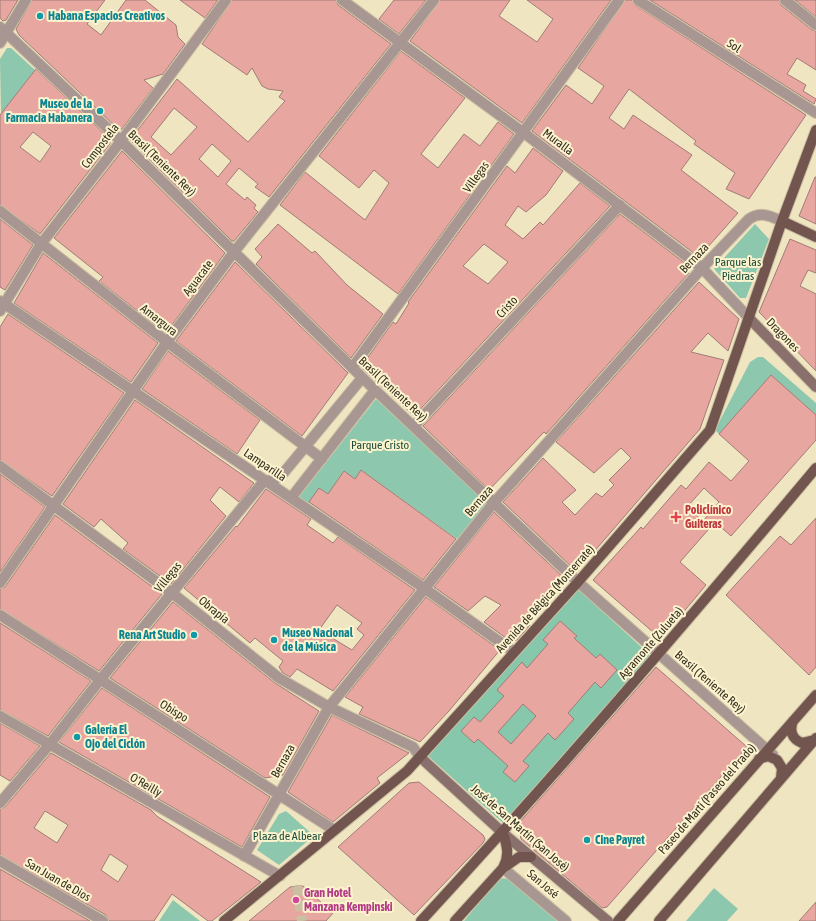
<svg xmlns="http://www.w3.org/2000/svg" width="816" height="921" viewBox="0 0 816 921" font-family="'Asap Condensed',sans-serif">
<rect width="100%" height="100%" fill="#f0e5c1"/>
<path fill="#8dc7ad" d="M7,48h4l24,22 -34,44 -1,-55z
M755,224l14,15 -23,59h-6l-26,-29z
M758,357h5l53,46v12l-45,-40 -52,59 -4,-4 35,-68z
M376,399l112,103 -31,37 -96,-69 -6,9 -11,-8 -16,23 -9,-6 -11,16 -10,-6z
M286,811l26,23 -3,6 -30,25 -22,-15 22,-36z
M499,878l12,1 47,42h-94z
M714,888l24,21 -11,12h-41z
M173,900l27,21h-41z"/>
<path fill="#87c7ab" d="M577,588l74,68 -147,168 -76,-68z"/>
<path fill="#e7a7a0" stroke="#a27b77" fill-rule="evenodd" d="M0,0h18l-12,20 -3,1 -3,-3z
M32,0h73l-18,24 14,11 25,-35h19l31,25 2,12 7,7 -22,30 -19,6 9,8 -31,41h-4l-99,-94 -3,-6z
M180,0h38l-13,18z
M232,0h104l2,5 53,39 -122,153 -14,-10 3,-3 -19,-16 -13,16 19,16 2,-3 9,8 -2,3 4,4 -24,29h-2l-102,-101 47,-61 71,63 37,-41 -6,-4 4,-6 -15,-2 -6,-3 -10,-18 -5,7 -45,-31zM174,108l23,19 -26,28 -20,-18zM212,144l19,17 -13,16 -19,-18z
M394,0h32l-27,34 -20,-15z
M440,0h70l-11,16 38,26 16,-23 -26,-19h84l-89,123 -112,-82z
M625,0h7l3,5 171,110 -57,84 -23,-10 9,-16 -41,-29 2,-3 -67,-52 -20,29 15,11 9,-14 59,40 -11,15 57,43 -39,44 -167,-126 34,-46 26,19 12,-18 -26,-18z
M650,0h129l2,5 31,25 4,1v39l-19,-12 -10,16 19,11 -3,6 13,8 -2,5z
M795,0h21v17z
M401,51l64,47 -44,56 17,14 26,-34 16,12 18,-24 16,12 -116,160 -118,-89 25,-33 60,48 24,-37 -15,-13 -15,18 -40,-32z
M36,69l74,70v5l-70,90 -40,-29v-90zM33,132l18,14 -11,16 -20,-15z
M533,148l30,23 -17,24 -20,17 -8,-6 -13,19 18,14 17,-17 3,3 37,-42 30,23 -196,210 -53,-49 32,-45 3,2 13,-21 -1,-1 99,-136 8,7zM484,244l24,18 -20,22 -25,-18z
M122,151l103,102 -59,80 -67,-52 4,-4 -49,-39z
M815,177h1v47l-17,-8z
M620,214l70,53 -3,4 2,2 -143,161 -2,-2 -55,58 -66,-64z
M0,219l33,26 -28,45 -5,-3z
M278,224l34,29 3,-2 32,34 36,29 -32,44 -95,-94 6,-7 -7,-8z
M790,239l26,11v23l-8,-3 -8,16 16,8v77l-57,-59z
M43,253l115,90 -27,39 -117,-79z
M235,262l113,111 -46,63 -126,-95z
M699,282l40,37 -11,32 -20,-18 -17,19 33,8 -24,69 -108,125 -17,16 -72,-68 40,-44 33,32 -14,12 13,13 21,-22 6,4 12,-12 -5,-5 22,-22 -10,-10 -27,25 -38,-31z
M8,314l116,79 -72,103 -52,-36v-133z
M168,351l92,69 -23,34 -95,-65z
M771,375l45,40v25l-85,96 -16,-14 -35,40 26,23 -45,54 -68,-59 48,-53 2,2 38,-44 5,4 23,-27 22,19 18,-20 -30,-27zM704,488l15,14 -16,19 -16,-14z
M135,400l119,83 -15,19 -19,-15 -10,13 16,16 -55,68 -48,-35 5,-6 -27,-24 -7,8 -31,-23z
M361,470l95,69 -33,41 -114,-78 10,-14 9,6 16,-23 11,8z
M0,474l45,33 -45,65z
M266,489l45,30 -4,6 26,18 5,-6 77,53 -82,101 -36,-22 -7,8 -7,-4 -4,-6 4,-6 -28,-23 -5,5 -66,-55 52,-62 1,1zM337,605l25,18 -5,6 7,6 -12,15 -33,-20z
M494,512l69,65v5l-35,42 2,1 -13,15 -7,1 -26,-19 17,-17 -16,-9 -17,15 -34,-24z
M55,515l107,79 -63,77 -99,-62v-20l5,-2z
M816,518v149l-7,8 -83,-80 54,-59 11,9z
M426,597l74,53 -51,61 -29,31 -61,-28 4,-7 -18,-10z
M173,602l102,81 44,28 -36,64 -18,3 -155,-100z
M560,621l17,15 -3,2 22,20 4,-4 17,16 -16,18 -6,-6 -27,31 6,6 -19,21 -7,-7 -25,28 6,5 -14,16 -12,-10 5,-6 -30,-27 -4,4 -13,-12 13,-14 6,5 24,-26 -7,-6 25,-28 5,6 21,-24 -5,-4zM523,704l13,12 -25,28 -13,-12z
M0,623l91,58 -43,55 -48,-26z
M656,667l91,80 -140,160 -5,1 -81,-69 -3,-15z
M102,688l168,109 -28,50 -183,-105z
M332,715l77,38 -32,25 3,5 -47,39 -45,-30z
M0,723l40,23 -30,35 -10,-6z
M51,753l100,57 7,7 103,65 -49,39h-4l-36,-27 -18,27h-45l-3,-6 -106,-60v-46l5,-2zM45,811l23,14 -11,18 -23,-15zM110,854l18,12 -10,16 -17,-12z
M419,782l64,53 2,4 -2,4 -69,72 -76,-68 71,-64z
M0,869l90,52h-90z
M297,886h6l30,27 -7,8h-77l41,-34z
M816,902v19h-17z"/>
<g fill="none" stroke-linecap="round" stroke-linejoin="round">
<path stroke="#cac0a1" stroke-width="10" stroke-dasharray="10 5" stroke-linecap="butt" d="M297,886l5,35"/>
<defs>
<path id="street" d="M342,0l182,133 178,135 47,50
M638,0l178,113
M785,0l31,25
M0,27l121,114 254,249 119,113 84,79 195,173
M0,43l26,-43
M0,211l167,131 155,117
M0,301l424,287 90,64
M0,311l41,-67 80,-103 105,-141
M352,368l267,-368
M414,426l206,-221
M0,466l172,127 107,85 50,29 84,40 7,10
M291,498l84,-108
M0,583l167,-241 67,-90 200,-252
M0,615l334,215
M0,716l280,160
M0,803l50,-59 50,-64 164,-199 10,-1 7,-4 81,-98
M244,856l85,-149 163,-202 210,-237 47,-49c12,-8 21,-3 33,2
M0,861l103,60
M503,868l63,53"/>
<path id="secondary" d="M749,318l67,69
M420,757l83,76 105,88"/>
<path id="primary" d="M782,221l34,16
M793,721c-4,10 -1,18 9,22l12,-3
M759,759l9,-3 9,4 5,8 -1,10
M503,868l16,-11h12
M224,921l183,-150 171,-189 132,-152 72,-209 34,-91
M421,921c136,-147 266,-299 395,-453
M455,921l48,-53c7,-13 4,-22 0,-35
M618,921l198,-226
M659,921l157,-183"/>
</defs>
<use href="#street" stroke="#cac0a1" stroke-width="12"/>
<use href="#secondary" stroke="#cac0a1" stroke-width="12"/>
<use href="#primary" stroke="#cac0a1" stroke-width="12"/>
<use href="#street" stroke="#a89693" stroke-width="10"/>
<use href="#secondary" stroke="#8a706c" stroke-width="10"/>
<use href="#primary" stroke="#735550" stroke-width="10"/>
</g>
<g fill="#0f9aa8" stroke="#fdf3ce" stroke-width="1.5">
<circle cx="40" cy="16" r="4"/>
<circle cx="100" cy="111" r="4"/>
<circle cx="194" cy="635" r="4"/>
<circle cx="274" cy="640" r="4"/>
<circle cx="77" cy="737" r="4"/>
<circle cx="587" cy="840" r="4"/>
</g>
<path fill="#e0444e" stroke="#fdf3ce" stroke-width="1.5" d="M674 511h4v4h4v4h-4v4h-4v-4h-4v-4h4z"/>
<circle fill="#d1479c" stroke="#fdf3ce" stroke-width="1.5" cx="296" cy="900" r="4"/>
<g text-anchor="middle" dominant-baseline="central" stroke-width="4" stroke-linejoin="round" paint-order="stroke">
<g font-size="12" font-weight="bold" fill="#0d838f" stroke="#fdf3ce" text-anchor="start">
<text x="48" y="16">Habana Espacios Creativos</text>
<text x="92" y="104" text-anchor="end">Museo de la<tspan x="92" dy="14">Farmacia Habanera</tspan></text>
<text x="282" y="633">Museo Nacional<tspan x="282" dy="14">de la Música</tspan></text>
<text x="186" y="635" text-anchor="end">Rena Art Studio</text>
<text x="85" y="730">Galería El<tspan x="85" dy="14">Ojo del Ciclón</tspan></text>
<text x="595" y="840">Cine Payret</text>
</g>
<g font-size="12" fill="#322e20" stroke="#fdf3ce">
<text transform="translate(734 46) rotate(33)">Sol</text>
<text transform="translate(558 142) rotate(37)">Muralla</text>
<text transform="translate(100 146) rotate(-52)">Compostela</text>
<text transform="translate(162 163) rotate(44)">Brasil (Teniente Rey)</text>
<text transform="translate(476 177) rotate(-54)">Villegas</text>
<text transform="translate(694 258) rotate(-47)">Bernaza</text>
<text transform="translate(198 278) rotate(-53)">Aguacate</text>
<text transform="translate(507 307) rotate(-47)">Cristo</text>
<text transform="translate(159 320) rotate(38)">Amargura</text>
<text transform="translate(783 335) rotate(46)">Dragones</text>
<text transform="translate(393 389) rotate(43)">Brasil (Teniente Rey)</text>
<text transform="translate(265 465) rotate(34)">Lamparilla</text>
<text transform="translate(479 501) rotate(-49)">Bernaza</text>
<text transform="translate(168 577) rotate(-51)">Villegas</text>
<text transform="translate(545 599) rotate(-48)">Avenida de Bélgica (Monserrate)</text>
<text transform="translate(214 610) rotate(39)">Obrapía</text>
<text transform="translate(651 643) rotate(-49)">Agramonte (Zulueta)</text>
<text transform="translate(710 682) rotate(41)">Brasil (Teniente Rey)</text>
<text transform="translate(174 711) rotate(32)">Obispo</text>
<text transform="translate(283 761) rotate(-61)">Bernaza</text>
<text transform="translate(146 785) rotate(30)">O'Reilly</text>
<text transform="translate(707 799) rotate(-49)">Paseo de Martí (Paseo del Prado)</text>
<text transform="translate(520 828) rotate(41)">José de San Martín (San José)</text>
<text transform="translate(58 880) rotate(30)">San Juan de Dios</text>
<text transform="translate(543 884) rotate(40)">San José</text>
</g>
<g font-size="12" fill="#1a4d3a" stroke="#fdf3ce">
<text x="738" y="262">Parque las<tspan x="738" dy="14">Piedras</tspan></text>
<text x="380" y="445">Parque Cristo</text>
<text x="287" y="836">Plaza de Albear</text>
</g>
<g font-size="12" font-weight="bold" fill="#be3a42" stroke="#fdf3ce" text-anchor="start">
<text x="685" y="510">Policlínico<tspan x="685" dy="14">Guiteras</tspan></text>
</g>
<g font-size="12" font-weight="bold" fill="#b23c85" stroke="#fdf3ce" text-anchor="start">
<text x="304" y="893">Gran Hotel<tspan x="304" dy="14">Manzana Kempinski</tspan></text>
</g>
</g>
</svg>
